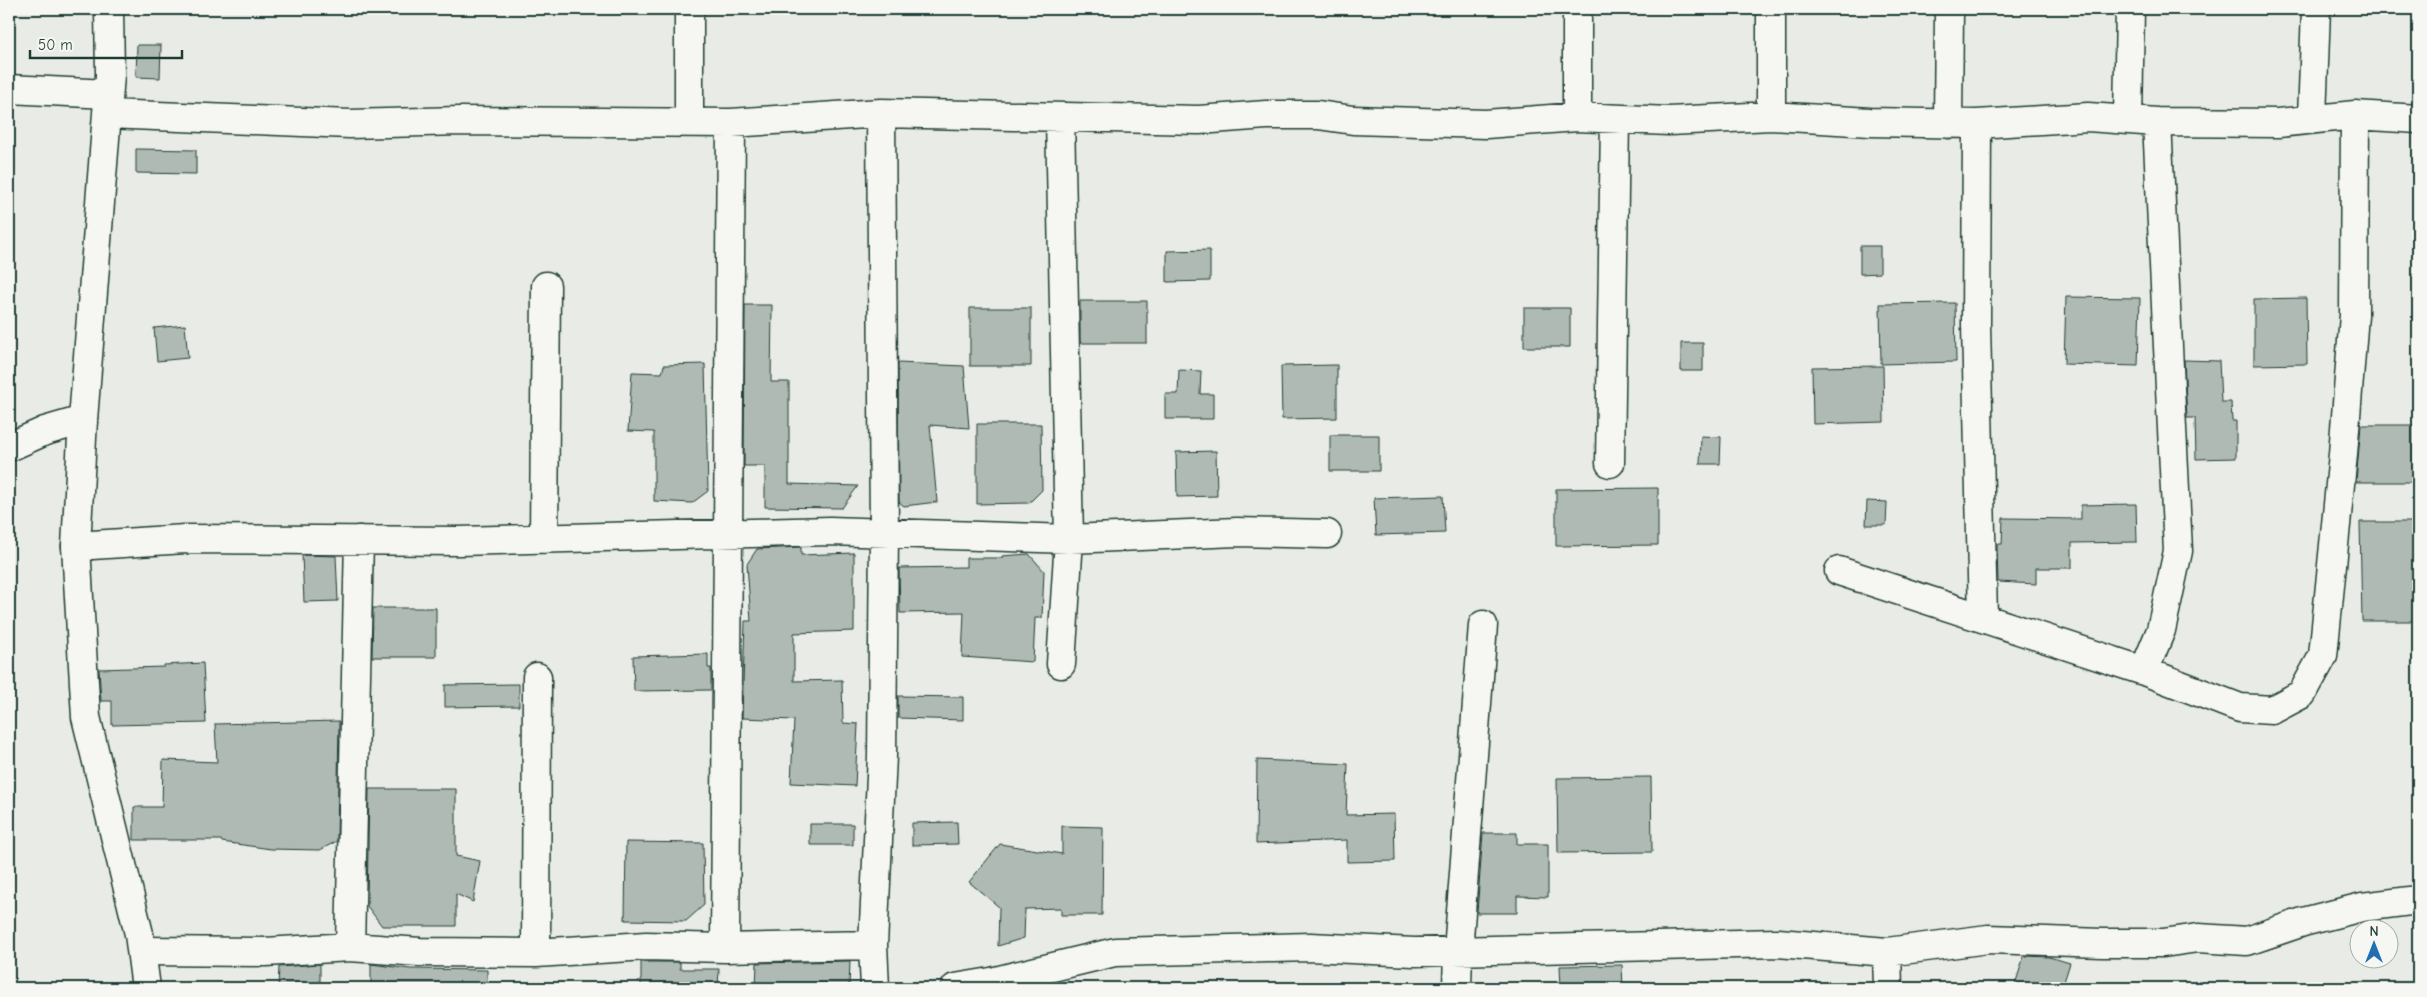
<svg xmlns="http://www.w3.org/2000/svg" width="2427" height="997" viewBox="0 0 2427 997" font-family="'Comic Neue',sans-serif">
<rect width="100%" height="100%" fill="#e9ebe7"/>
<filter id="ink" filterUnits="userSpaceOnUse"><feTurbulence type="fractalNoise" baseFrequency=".02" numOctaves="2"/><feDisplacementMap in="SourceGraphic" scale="10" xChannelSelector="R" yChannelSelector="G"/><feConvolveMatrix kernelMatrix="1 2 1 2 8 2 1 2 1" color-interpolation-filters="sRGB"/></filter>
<g filter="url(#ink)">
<path fill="#b0bab5" stroke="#1f3d34" d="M137,45h24l-1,33 -24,-1z
M136,149l60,1v24l-60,-1z
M1860,246h20v27l-20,1z
M1210,250v31l-43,1v-31z
M2066,297l74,1 -2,68 -74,-2z
M2306,298l1,66 -53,1v-66z
M1080,301h67v42h-67z
M1955,303l1,59 -75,2 -1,-60z
M745,305h27l-1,77h18v102l69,2 -16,22 -77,-1v-41h-21z
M970,308h61v58h-61z
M1524,308h46v39h-46z
M185,325l3,33 -31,3 -3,-33z
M1681,343h22v28h-22z
M2184,360l35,1 2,41h10l1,19h4v37l-40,1 -1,-41h-8z
M898,363l66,3 5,62 -39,-3 7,77 -33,4 -5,-4z
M705,364l3,127 -16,12 -38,-2v-69l-26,-1 4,-59 30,1 2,-8z
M1337,365v53l-55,1 -1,-53z
M1883,366l1,56 -71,2 -1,-57z
M1179,370l22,1 -1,23h13v25h-48v-25h13z
M977,424h64l1,66 -13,13 -52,1z
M2361,425h57v57h-62z
M1330,435h49v36h-49z
M1701,436l20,1 -1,27h-20z
M1216,451l1,45 -40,1 -1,-45z
M1658,488v57l-102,1v-57z
M1443,496l2,37 -69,2 -2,-37z
M1867,501l20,1 -1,23h-20z
M2136,504l1,38 -65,1v25h-36v16l-38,-2 -1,-38h5l1,-26 78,1v-14z
M2360,522h58v99h-56z
M801,547v8l53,-2v78l-60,2v48l48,-1 1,43 15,1 -3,62 -64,-3 3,-63 -52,-2 3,-97h6l-4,-57 10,-15z
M1029,554l15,17 -2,47h-7l-2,44 -71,-5 2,-45 -64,1 -1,-45 67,-1v-9h36v-2z
M302,555l34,1 2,45 -34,1z
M373,608h63v49h-64z
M708,654v14h3v22l-77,1 -1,-35z
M203,663l3,60 -94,2v-24h-11l-2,-32 65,-2v-2z
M519,684v22l-74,1v-22z
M898,696l65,1v23l-65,-2z
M339,721l-2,120 -17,9 -49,-1 -49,-7 -1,-2h-87v-33h28l1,-47 54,2 -2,-38z
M1257,760l91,4 -2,51 48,-1 1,47 -48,1v-22l-91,4z
M1651,777l1,75 -94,1 -1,-75z
M369,789h87v67l24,5 -7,41 -17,-8v32h-74l-15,-20z
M957,822l1,22 -46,1v-22z
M810,824h43v21h-43z
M1062,826l41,1 -1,88h-41v-7l-36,1 -1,29 -26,8 1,-39 -30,-25 31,-38 62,10z
M1483,833h34v11h31v53l-31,-1v17h-40z
M626,842l77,1 1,62 -18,16 -61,-1z
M2024,956l25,1 21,6 -8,25h-48z
M850,961l-1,27h-93l1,-25z
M641,962h39v7h39l-1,19h-77z
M320,964v23h-42l1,-20z
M371,964l39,5 77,1v18h-116z
M1622,965l1,23h-62l-1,-22z"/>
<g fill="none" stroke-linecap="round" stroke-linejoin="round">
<defs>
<path id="minor" d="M689,9v113
M9,89l99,5
M108,114l242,10 110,-3 271,2 150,-10 318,7 67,-5h52l35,5 133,4 91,-7 92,4 102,-5 99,6 107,2 111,-7 69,5 121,1 77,-8 63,4
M1771,116v-107
M1577,117v-108
M1060,118l9,421 -8,125
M2312,118l4,-109
M2128,119l2,-110
M1948,124l1,-115
M1977,124l-1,201 7,292
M9,447l36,-16 38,-11
M1610,463l5,-344
M544,539l2,-253
M76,546l109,-7 274,2 371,-10 239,8 168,-7 90,2
M1839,571l305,100 96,37 32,2 30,-16 21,-38 20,-202 11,-139 1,-200
M2144,671l17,-41 17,-79 -21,-429
M873,945l9,-189 2,-224 -3,-419
M350,947l9,-407
M725,948l6,-825
M142,951l123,1 85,-5 70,5 116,1 110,-7 79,2 148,-3 2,43
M1887,952l1,36
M536,953l1,-276
M955,988l36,-6 124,-30 195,-5 104,5 364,-9 109,9 101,-13 114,4h61l35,-5 49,3 56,-19 59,-15 56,-7
M1457,988l1,-37 25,-326"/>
<path id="major" d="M109,9l1,66 -27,345 -7,126 10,171 53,217 7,54"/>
</defs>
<use href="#minor" stroke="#1f3d34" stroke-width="31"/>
<use href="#major" stroke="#1f3d34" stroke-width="31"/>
<use href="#minor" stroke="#f6f6f2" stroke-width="28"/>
<use href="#major" stroke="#f6f6f2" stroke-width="28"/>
</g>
</g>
<rect width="2427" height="997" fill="none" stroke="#f6f6f2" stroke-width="30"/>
<rect x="15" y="15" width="2397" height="967" fill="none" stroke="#1f3d34" stroke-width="2" filter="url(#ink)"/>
<g transform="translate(2374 944)"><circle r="24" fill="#f6f6f2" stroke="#a0aca6"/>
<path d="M0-4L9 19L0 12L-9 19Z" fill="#1f6fb2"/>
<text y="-8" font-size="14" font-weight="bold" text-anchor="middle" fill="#1f3d34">N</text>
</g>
<path d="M30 50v8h152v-8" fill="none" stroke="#1f3d34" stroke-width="2.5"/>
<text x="38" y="50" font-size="15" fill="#1f3d34" stroke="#f6f6f2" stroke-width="4" paint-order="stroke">50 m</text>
</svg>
